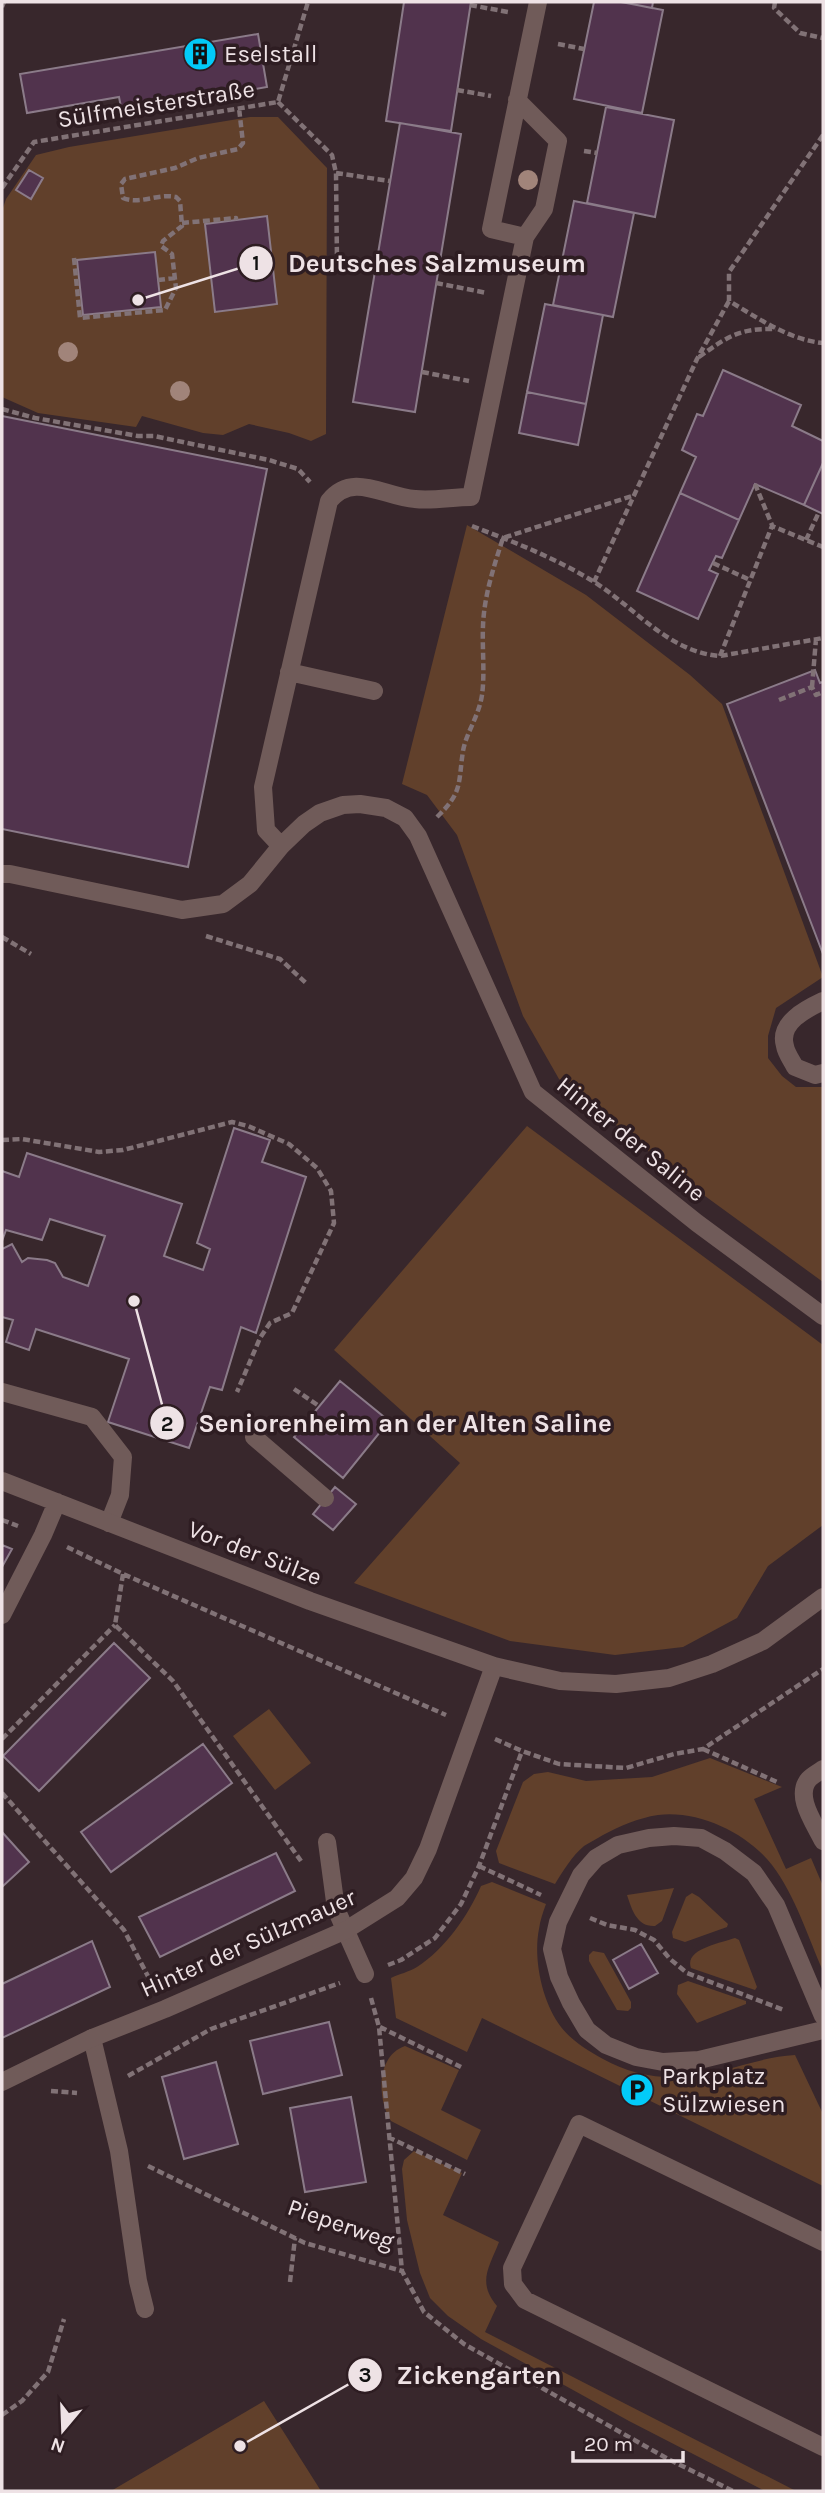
<svg xmlns="http://www.w3.org/2000/svg" width="825" height="2493" viewBox="0 0 825 2493" font-family="Karla,sans-serif">
<rect width="100%" height="100%" fill="#38272c"/>
<path fill="#61402b" d="M250,117h28l49,51 -1,266 -15,7 -22,-8 -40,-9 -26,11 -20,-2 -61,-17 -6,11 -98,-14 -36,-16v-186l4,-12 30,-44 33,-8z
M467,525l119,70 104,80 32,29 101,273 -47,31 -8,28v22l14,18 14,11h27v195l-129,-94 -135,-109 -36,-63 -66,-181 -30,-40 -25,-11z
M527,1126l296,219v180l-55,41 -31,52 -54,29 -68,8 -105,-14 -156,-58 106,-120 -126,-113z
M269,1709l42,54 -36,27 -42,-54z
M710,1758l72,29 -28,12 32,70 25,-11 12,28v85c-15,-34 -28,-76 -51,-106 -25,-32 -73,-55 -114,-50 -20,3 -38,11 -55,20 -6,4 -13,7 -19,11 -12,10 -21,25 -29,38l-56,-21 -3,-12 27,-69 11,-8 14,-2 38,9 66,-4z
M492,1882l54,22c-3,8 -6,17 -7,25 -6,30 3,73 22,98 10,13 27,24 42,32 25,14 53,20 82,18 36,-2 72,-20 110,-22l28,59v72l-341,-168 -15,34 -71,-34 -5,-40c8,-4 18,-6 26,-11 28,-18 51,-51 64,-81z
M674,1888l-12,33 -7,5c-18,1 -23,-16 -28,-31z
M692,1893l7,4 29,27 -1,3 -42,15 -12,-4 -1,-6 14,-35z
M735,1938l4,2 18,47 -2,3 -64,-22c-7,-19 30,-25 44,-30z
M593,1951l11,2 27,49v6l-3,3 -11,-1 -28,-49v-6z
M688,1981l58,20v3l-49,19 -20,-29 1,-9z
M405,2046l54,24 -18,40 40,20 -14,30 -76,-39c-14,-22 -15,-65 14,-75z
M414,2151l48,22 -19,42 56,27c-10,26 -22,40 -2,64l-12,26 311,159h-31l-136,-70 -148,-82 -33,-23 -18,-18 -10,-25 -13,-53 -5,-51 2,-9z
M264,2401l57,90h-210z"/>
<path fill="#51334d" stroke="#8b7b89" stroke-width="2" d="M404,2h67l-20,129 -65,-10z
M594,2h27l42,8 -21,103 -68,-14z
M622,2h31l-1,6z
M258,34l9,53 -145,25 -3,-15 -92,16 -7,-39z
M606,107l68,13 -19,97 -68,-14z
M400,123l61,11 -46,278 -62,-10z
M29,170l14,8 -12,21 -15,-9z
M574,201l60,12 -21,104 -60,-12z
M267,216l10,88 -62,8 -10,-88z
M155,252l6,55 -78,8 -6,-55z
M545,304l58,11 -17,89 -59,-12z
M723,370l78,35 -9,21 31,15v22l-19,42 -49,-21 -16,36 -59,-27 16,-36 -14,-7 15,-36 6,2z
M527,392l59,12 -8,41 -59,-12z
M2,416l265,53 -79,398 -186,-38z
M823,463v51l-19,-9z
M680,493l59,27 -17,38 -6,-2 -7,14 9,4 -20,45 -61,-28z
M815,670l5,13 3,-1v272l-96,-250z
M234,1128l36,12 -8,22 44,15 -50,156 -15,-6 -19,63 -12,-3 -21,61 -81,-26 21,-63 -93,-30 -7,21 -23,-8 7,-22 -11,-3v-68l10,-5 10,18 6,-4 19,2 8,3 8,14 25,9 17,-50 -55,-17 -8,21 -36,-10 -4,11v-70l17,6 8,-24 155,51 -18,52 39,14 7,-21 -13,-6z
M340,1381l49,40 -46,57 -49,-41z
M335,1487l21,17 -23,26 -20,-16z
M2,1545l10,4 -10,18z
M114,1643l36,35 -111,113 -36,-35z
M203,1744l29,39 -121,89 -30,-40z
M2,1832l27,30 -27,25z
M276,1853l19,38 -135,66 -21,-40z
M92,1941l18,46 -108,51v-54z
M641,1944l17,29 -29,16 -16,-29z
M329,2022l13,53 -79,19 -13,-53z
M216,2062l22,82 -54,15 -22,-82z
M351,2097l15,85 -61,10 -15,-84z"/>
<g fill="none" stroke-linecap="round" stroke-linejoin="round">
<path stroke="#817276" stroke-width="4.5" stroke-dasharray="7 3.5" stroke-linecap="butt" d="M775,2l-1,6 26,25 23,5
M470,5l38,7
M2,7l2,-5
M558,44l26,5
M457,90l34,6
M278,102l54,53 4,18 1,90 38,7
M823,135l-94,137v29c29,17 60,39 94,42
M584,151l13,2
M336,173l54,8
M2,188l32,-46 244,-40 30,-100
M182,223l54,-5v2
M74,258l6,60 85,-8 11,-22 -4,-34 -11,-8 2,-5 19,-15 -2,-25 -4,-4c-18,-4 -36,8 -53,1l-2,-14 4,-5 50,-11 23,-10 40,-9 5,-6 -4,-35
M158,280l17,-2
M436,283l51,10
M699,357c29,-21 41,-29 77,-28
M422,372l47,9
M2,409l33,9 103,18h16l115,24 29,9 12,13
M755,484l17,41
M472,526c42,16 81,31 119,54 43,26 76,72 129,76l103,-18
M806,540l13,-28
M713,563l37,17
M594,582l103,-223 32,-58
M720,656l52,-130 51,21
M812,687l4,-48
M779,700l33,-13 4,8 7,-3
M437,817c26,-25 21,-33 26,-66 3,-18 16,-35 19,-56 3,-22 0,-46 1,-69 1,-30 11,-60 20,-88l129,-42
M206,936l74,23 27,25
M2,937l29,17
M2,1140l20,-1 77,13 24,-2 109,-28 16,4 41,18 28,24 14,23 3,32 -42,90 -22,10 -10,15 -23,54
M294,1389l25,17
M2,1520l16,6
M67,1547l56,27 323,141
M123,1574l-8,51 58,56 128,180
M2,1739l113,-114
M495,1739l27,12 37,13 67,4 48,-14 29,-5 120,-80
M703,1749l74,33
M2,1793l122,137 29,56
M479,1866l62,29
M590,1918l17,7 28,5 19,10 16,19 17,14 97,37
M388,1965l13,-5 34,-22 26,-34 18,-38 43,-115
M371,1998l8,29 23,244 22,41 40,32 204,115 65,32
M380,2027l81,40
M128,2076l83,-47 129,-46
M51,2091l26,2
M388,2137l77,37
M148,2166l157,77 97,28
M290,2282l5,-44
M2,2415l20,-14 26,-29 16,-53"/>
<path stroke="#705b59" stroke-width="18" d="M525,237l-34,-8 47,-227
M289,672l85,19
M281,846l-15,-16 -3,-43 66,-286c24,-30 55,-4 86,-2 18,2 38,-2 56,-2l54,-260 19,-28 14,-68 -41,-41
M2,874h8l172,36 41,-6 27,-20 31,-38 23,-22 16,-11 23,-8 17,-1 26,4 19,10 13,18 115,256 164,131 126,93
M823,1001c-17,8 -45,22 -38,45 1,7 7,15 10,21l20,8 8,-2
M2,1392l90,25 31,40 -3,38 -11,28
M254,1437l71,61
M823,1769c-4,3 -10,6 -14,10 -15,17 6,45 14,62
M327,1842l9,67 29,65
M823,2016l-47,-111 -22,-32 -29,-22 -24,-13 -27,-2 -25,2 -31,7 -22,13 -15,17 -23,47 -6,27 7,28 12,26 16,27 19,15 30,12 27,5 36,-2 124,-30
M92,2038l27,113 19,130 7,28
M823,2242l-244,-118 -67,144 1,16 12,16 298,147"/>
<path stroke="#705b59" stroke-width="18" d="M2,1481l308,120 184,65 66,15 56,3 53,-6 43,-14 51,-23 60,-44
M2,1615l41,-80 14,-33
M2,2082l90,-44 73,-29 181,-79 51,-32 17,-20 14,-29 66,-183"/>
</g>
<g fill="#a1847a">
<circle cx="528" cy="180" r="10"/>
<circle cx="68" cy="352" r="10"/>
<circle cx="180" cy="391" r="10"/>
</g>
<defs>
<symbol id="building-disc" viewBox="-11 -11 22 22"><circle r="9.5" fill="#02cbf9" stroke="#2e1d22"/><path d="M-4-6H4V6H1V3H-1V6H-4ZM-2.5-4.3h1.7v1.8h-1.7ZM.8-4.3h1.7v1.8H.8ZM-2.5-1h1.7V.8h-1.7ZM.8-1h1.7V.8H.8Z" fill="#111"/></symbol>
<symbol id="parking-disc" viewBox="-11 -11 22 22"><circle r="9.5" fill="#02cbf9" stroke="#2e1d22"/><path d="M-3.5-5.5H1a3.5 3.5 0 0 1 0 7H-1V5.5H-3.5ZM-1-3.4V-.6H.8a1.4 1.4 0 0 0 0-2.8Z" fill="#111"/></symbol>
</defs>
<g fill-rule="evenodd">
<use href="#building-disc" x="181" y="35" width="38" height="38"/>
<use href="#parking-disc" x="618" y="2071" width="38" height="38"/>
</g>
<g text-anchor="middle" dominant-baseline="central" stroke-width="7" stroke-linejoin="round" paint-order="stroke">
<g font-size="24" fill="#eee2e5" stroke="#2e1d22" text-anchor="start">
<text x="224" y="54">Eselstall</text>
<text x="662" y="2076">Parkplatz<tspan x="662" dy="28">Sülzwiesen</tspan></text>
</g>
<g font-size="24" fill="#eee2e5" stroke="#2e1d22">
<text transform="translate(156 104) rotate(-9)">Sülfmeisterstraße</text>
<text transform="translate(631 1139) rotate(39)">Hinter der Saline</text>
<text transform="translate(255 1553) rotate(21)">Vor der Sülze</text>
<text transform="translate(248 1943) rotate(-24)">Hinter der Sülzmauer</text>
<text transform="translate(341 2224) rotate(19)">Pieperweg</text>
</g>
</g>
<path fill="none" stroke="#eee2e5" stroke-width="2.5" d="M138 300L256 263M134 1301L167 1423M240 2446L365 2375"/>
<g fill="#eee2e5" stroke="#2e1d22" stroke-width="2.5">
<circle cx="138" cy="300" r="7"/>
<circle cx="134" cy="1301" r="7"/>
<circle cx="240" cy="2446" r="7"/>
<circle cx="256" cy="263" r="18"/>
<circle cx="167" cy="1423" r="18"/>
<circle cx="365" cy="2375" r="18"/>
</g>
<g font-size="21" text-anchor="middle" font-weight="bold" fill="#111">
<text x="256" y="270">1</text>
<text x="167" y="1431">2</text>
<text x="365" y="2382">3</text>
</g>
<g font-size="26" text-anchor="middle" font-weight="bold" fill="#eee2e5" stroke="#2e1d22" stroke-width="7" stroke-linejoin="round" paint-order="stroke">
<text x="437" y="272">Deutsches Salzmuseum</text>
<text x="405" y="1432">Seniorenheim an der Alten Saline</text>
<text x="479" y="2384">Zickengarten</text>
</g>
<rect width="825" height="2493" fill="none" stroke="#eee2e5" stroke-width="7"/>
<g transform="translate(63 2430) rotate(199)" stroke="#2e1d22" stroke-width="5" paint-order="stroke">
<path d="M0-5L12 26L0 18L-12 26Z" fill="#eee2e5"/>
<text y="-10" font-size="19" font-weight="bold" text-anchor="middle" fill="#eee2e5">N</text>
</g>
<path d="M573 2451v10h110v-10" fill="none" stroke="#eee2e5" stroke-width="3.5"/>
<text x="584" y="2451" font-size="21" fill="#eee2e5" stroke="#2e1d22" stroke-width="5" paint-order="stroke">20 m</text>
</svg>
